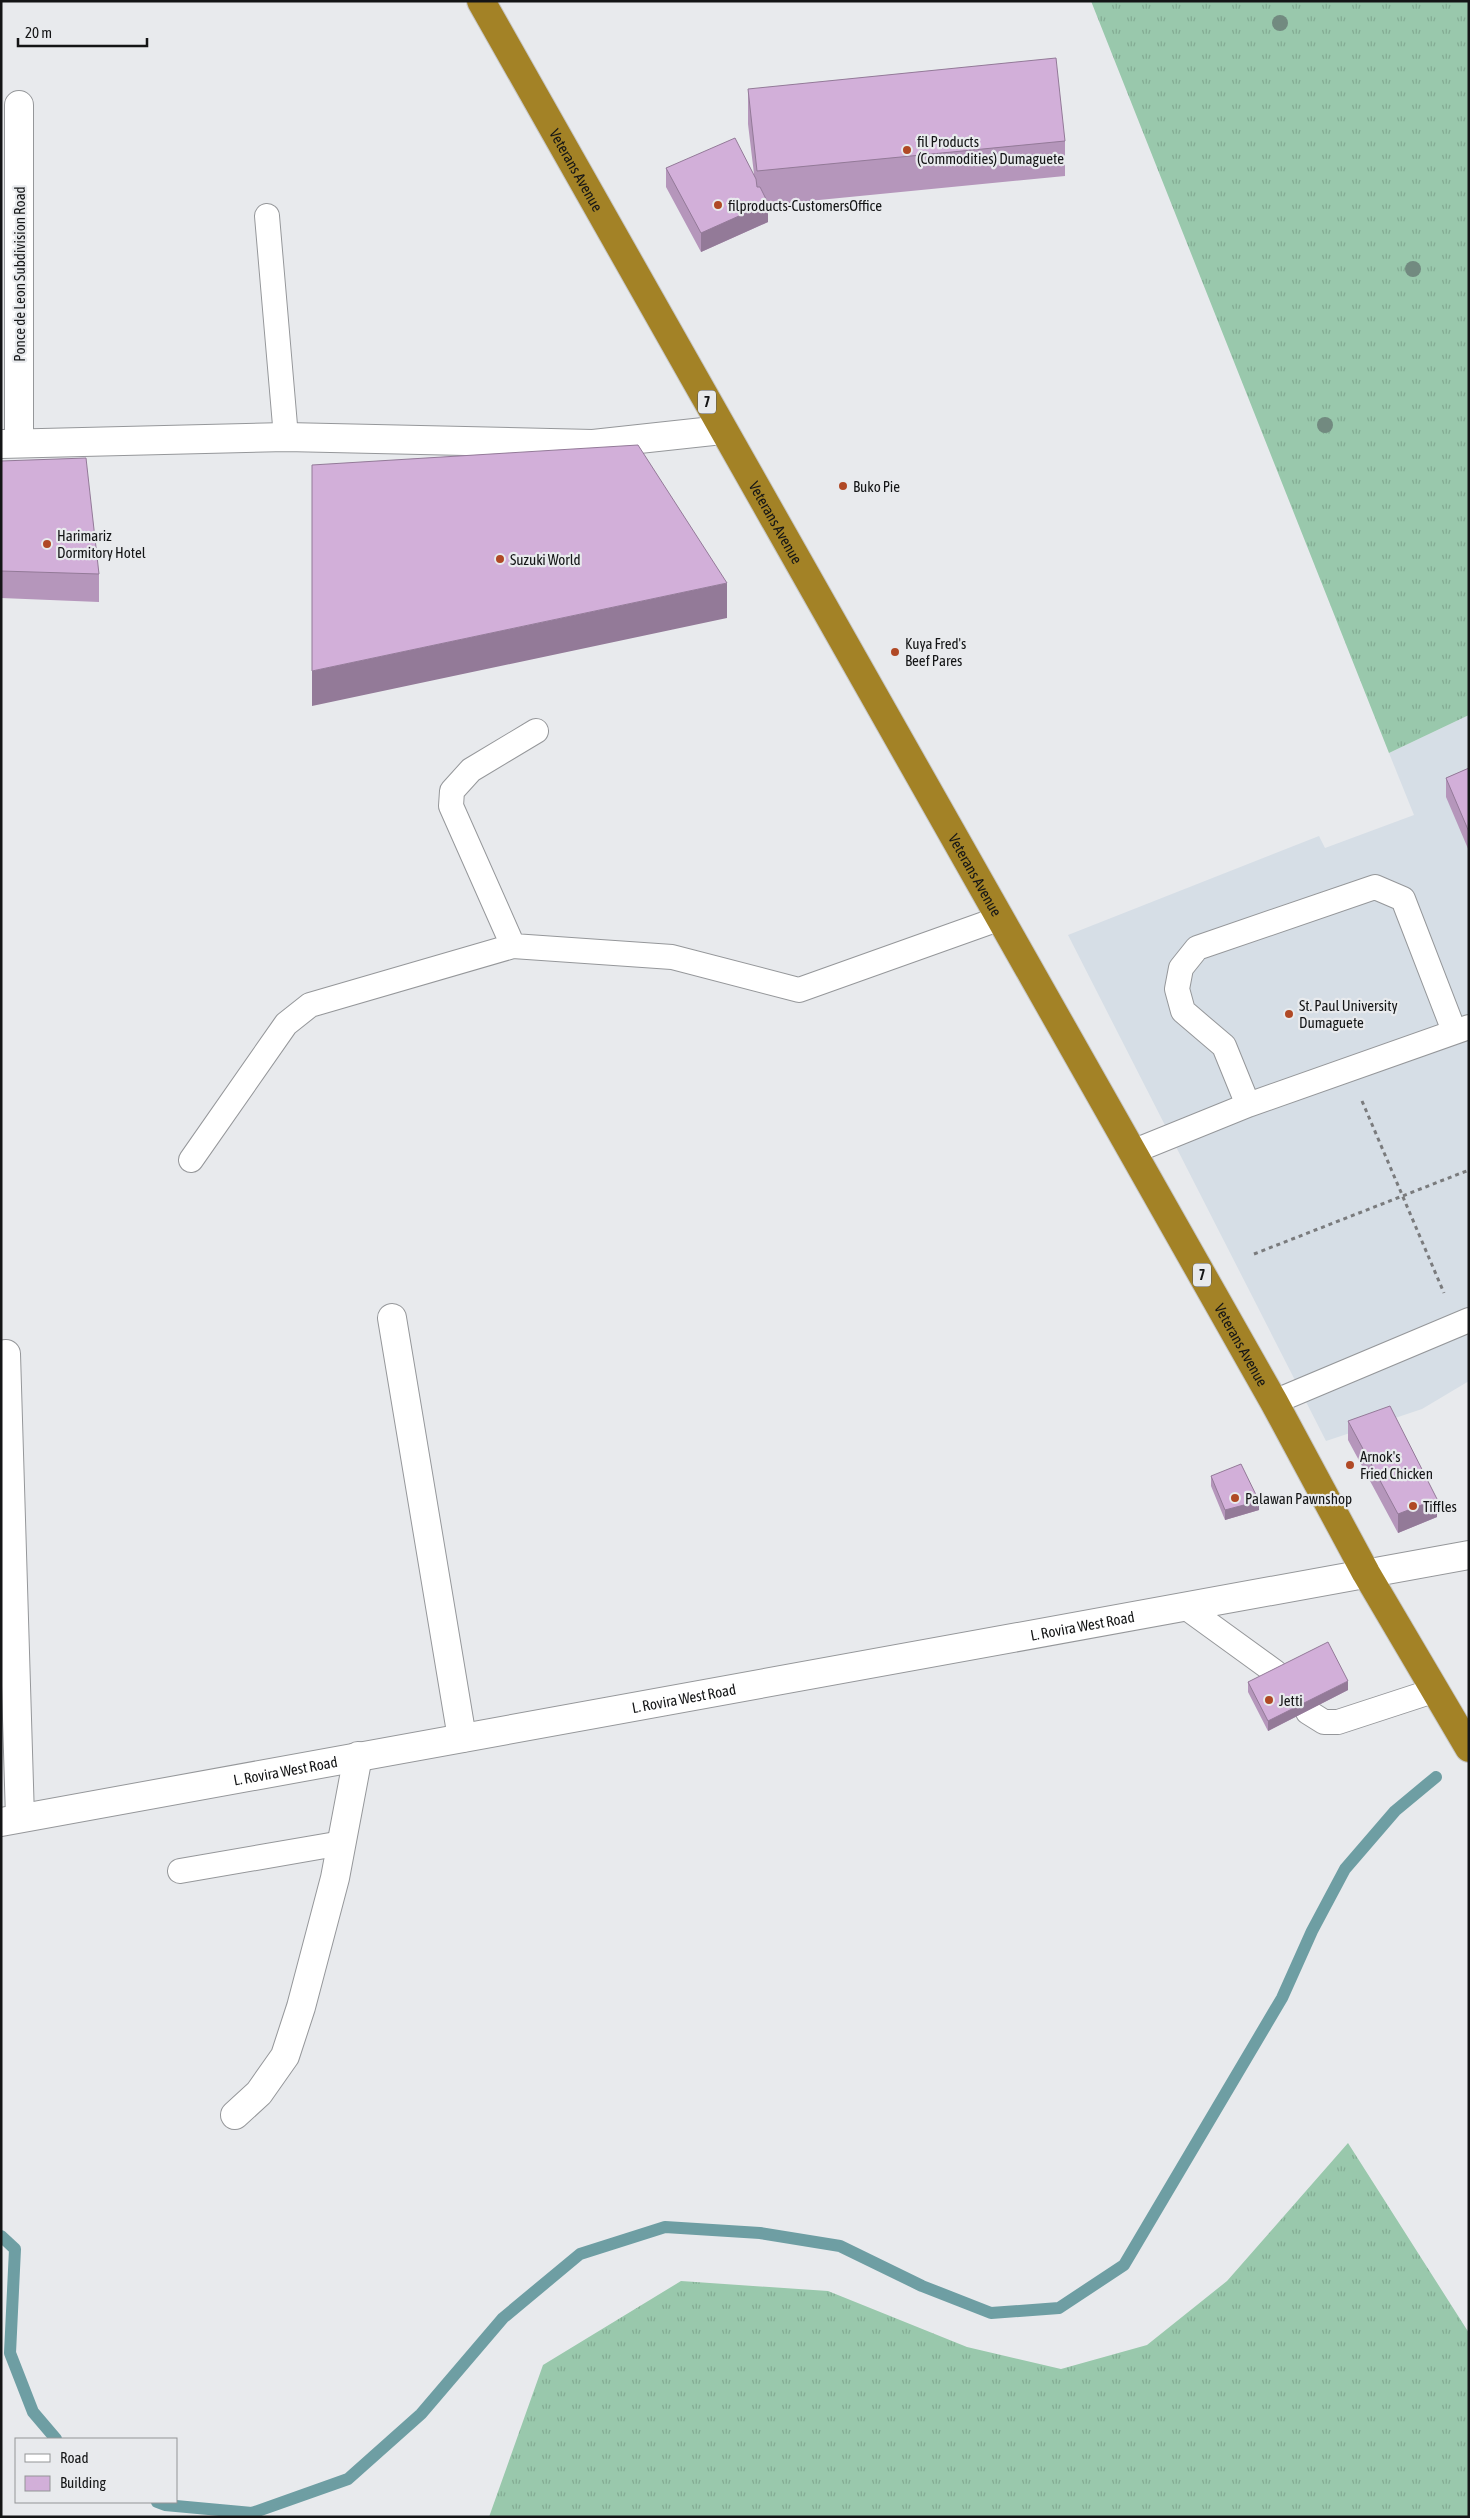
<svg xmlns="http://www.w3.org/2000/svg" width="1470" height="2518" viewBox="0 0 1470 2518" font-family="'Asap Condensed',sans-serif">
<defs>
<pattern id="grass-tufts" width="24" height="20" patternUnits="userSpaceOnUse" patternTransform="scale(1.25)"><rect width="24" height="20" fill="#99c8ac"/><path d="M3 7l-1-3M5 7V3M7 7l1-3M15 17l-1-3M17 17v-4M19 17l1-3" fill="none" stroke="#83ab93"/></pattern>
</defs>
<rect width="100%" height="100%" fill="#e8eaed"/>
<path fill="#d6dee6" d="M1469,715v666l-47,28 -96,32 -258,-506 251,-99 6,12 89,-33 -25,-62z"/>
<path fill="url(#grass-tufts)" d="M1091,1h378v714l-80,38z
M1348,2143l121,190v184h-980l54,-152 138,-84 147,10 139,56 94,22 86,-24 80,-64z"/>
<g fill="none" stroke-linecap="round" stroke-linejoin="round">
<path stroke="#6e9ea3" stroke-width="12" d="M1,2236l14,13 -5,104 23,59 23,27
M157,2502l8,3 87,8 96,-34 73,-65 82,-96 77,-64 85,-27 95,6 80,13 82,40 69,27 68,-5 65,-43 158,-267 30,-67 33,-62 50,-58 41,-34"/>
<defs>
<path id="lane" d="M267,216l19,221
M513,946l-62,-140 1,-15 19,-21 65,-39
M1248,1105l-24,-59 -41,-35 -6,-22 4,-21 16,-20 178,-61 28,12 51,132
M1132,1152l116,-47 221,-78
M191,1160l95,-136 24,-19 203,-59 159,11 127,33 202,-72
M1274,1402l195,-82
M1184,1606l91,66
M1308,1712l16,10h14l98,-32
M180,1871l162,-28"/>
<path id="street" d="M19,105v338
M1,444l285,-7 307,7 129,-14
M392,1318l70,420
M6,1354l14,464
M235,2115l24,-22 26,-37 16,-49 34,-129 23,-122"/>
<g id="secondary">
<path id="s1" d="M1,1822l1468,-267"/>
</g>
<g id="highway">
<path id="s2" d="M481,1l793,1401 92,171 103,175"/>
</g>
</defs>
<use href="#lane" stroke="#95979a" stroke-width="26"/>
<use href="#street" stroke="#95979a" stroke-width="30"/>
<use href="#secondary" stroke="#95979a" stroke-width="30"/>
<use href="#highway" stroke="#c7c7c7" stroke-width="30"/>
<path stroke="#7a7b7d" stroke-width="3" stroke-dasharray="4 4" stroke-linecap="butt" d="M1362,1101l82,192
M1254,1254l215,-84"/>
<use href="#lane" stroke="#fff" stroke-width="24"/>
<use href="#street" stroke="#fff" stroke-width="28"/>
<use href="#secondary" stroke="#fff" stroke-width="28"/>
<use href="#highway" stroke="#a38226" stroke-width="28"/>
</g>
<g fill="#728a80">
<circle cx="1280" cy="23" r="8"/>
<circle cx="1413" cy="269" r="8"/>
<circle cx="1325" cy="425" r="8"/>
</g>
<path fill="#b596bb" d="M748,89l317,52v35l-297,29v17l-67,30 -35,-65v-19l88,6 -6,-50z
M1,461l98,113v28l-98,-4z
M1469,768v83l-23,-54v-19z
M1348,1421l89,96 -39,16 -50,-93z
M1211,1476l48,34 -34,10 -14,-34z
M1248,1682l100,8 -80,41 -20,-39z"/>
<path fill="#937a98" d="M768,203v19l-67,30v-19z
M727,583v35l-415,88v-35z
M1437,1499v18l-39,16v-19z
M1259,1501v9l-34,10v-10z
M1348,1681v9l-80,41v-10z"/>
<path fill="#d2afd9" stroke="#937a98" d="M1056,58l9,83 -308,30 -9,-82z
M735,138l21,41 1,8h3l8,16 -67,30 -35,-65z
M638,445l89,138 -415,88v-206z
M86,458l13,116 -98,-3v-110z
M1469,768v64l-23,-54z
M1390,1406l47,93 -39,15 -50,-93z
M1241,1464l18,37 -34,9 -14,-34z
M1328,1642l20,39 -80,40 -20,-39z"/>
<g fill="#b04925" stroke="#e8eaed" stroke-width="2">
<circle cx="907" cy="150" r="5"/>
<circle cx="718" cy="205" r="5"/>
<circle cx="843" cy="486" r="5"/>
<circle cx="47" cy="544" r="5"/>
<circle cx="500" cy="559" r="5"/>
<circle cx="895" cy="652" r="5"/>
<circle cx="1289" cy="1014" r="5"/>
<circle cx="1350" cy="1465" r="5"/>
<circle cx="1235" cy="1498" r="5"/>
<circle cx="1413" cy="1506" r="5"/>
<circle cx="1269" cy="1700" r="5"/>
</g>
<g text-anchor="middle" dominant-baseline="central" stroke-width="4.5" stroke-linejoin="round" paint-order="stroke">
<g fill="#e8eaed" stroke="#545556" stroke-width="1">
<rect x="698" y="390.5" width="18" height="23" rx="4"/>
<rect x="1193" y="1263.5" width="18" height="23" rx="4"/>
</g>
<g font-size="14" font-weight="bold" fill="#141516">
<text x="707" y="402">7</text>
<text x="1202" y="1275">7</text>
</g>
<g font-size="15" fill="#141516" stroke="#e8eaed" text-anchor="start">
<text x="917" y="141">fil Products<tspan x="917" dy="17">(Commodities) Dumaguete</tspan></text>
<text x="728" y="205">filproducts-CustomersOffice</text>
<text x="853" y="486">Buko Pie</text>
<text x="57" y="535">Harimariz<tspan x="57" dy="17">Dormitory Hotel</tspan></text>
<text x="510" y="559">Suzuki World</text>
<text x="905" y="643">Kuya Fred's<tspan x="905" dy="17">Beef Pares</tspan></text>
<text x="1299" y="1005">St. Paul University<tspan x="1299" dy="17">Dumaguete</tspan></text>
<text x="1360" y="1456">Arnok's<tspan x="1360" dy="17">Fried Chicken</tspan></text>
<text x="1245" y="1498">Palawan Pawnshop</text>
<text x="1423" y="1506">Tiffles</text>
<text x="1279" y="1700">Jetti</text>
</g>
<g font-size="15" fill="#141516" stroke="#e8eaed">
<text stroke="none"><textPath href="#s2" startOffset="194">Veterans Avenue</textPath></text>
<text transform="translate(19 274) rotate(-90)">Ponce de Leon Subdivision Road</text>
<text stroke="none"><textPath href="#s2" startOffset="599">Veterans Avenue</textPath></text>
<text stroke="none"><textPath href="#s2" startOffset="1004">Veterans Avenue</textPath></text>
<text stroke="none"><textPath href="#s2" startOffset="1544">Veterans Avenue</textPath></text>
<text stroke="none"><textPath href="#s1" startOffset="1099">L. Rovira West Road</textPath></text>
<text stroke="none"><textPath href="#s1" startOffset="694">L. Rovira West Road</textPath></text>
<text stroke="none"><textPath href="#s1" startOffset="289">L. Rovira West Road</textPath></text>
</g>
</g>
<rect width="1470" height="2518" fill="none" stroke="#141516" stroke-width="5"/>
<rect x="15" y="2438" width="162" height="65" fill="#e8eaed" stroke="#939597"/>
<rect x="25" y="2454" width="25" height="8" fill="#ffffff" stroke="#939597"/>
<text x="60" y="2463" font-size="15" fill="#141516">Road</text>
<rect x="25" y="2476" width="25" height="15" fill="#d2afd9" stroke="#939597"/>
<text x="60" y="2488" font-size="15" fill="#141516">Building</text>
<path d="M18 38v8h129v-8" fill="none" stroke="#141516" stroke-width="2.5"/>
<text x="25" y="38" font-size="15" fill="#141516" stroke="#e8eaed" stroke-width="4" paint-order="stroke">20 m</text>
</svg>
